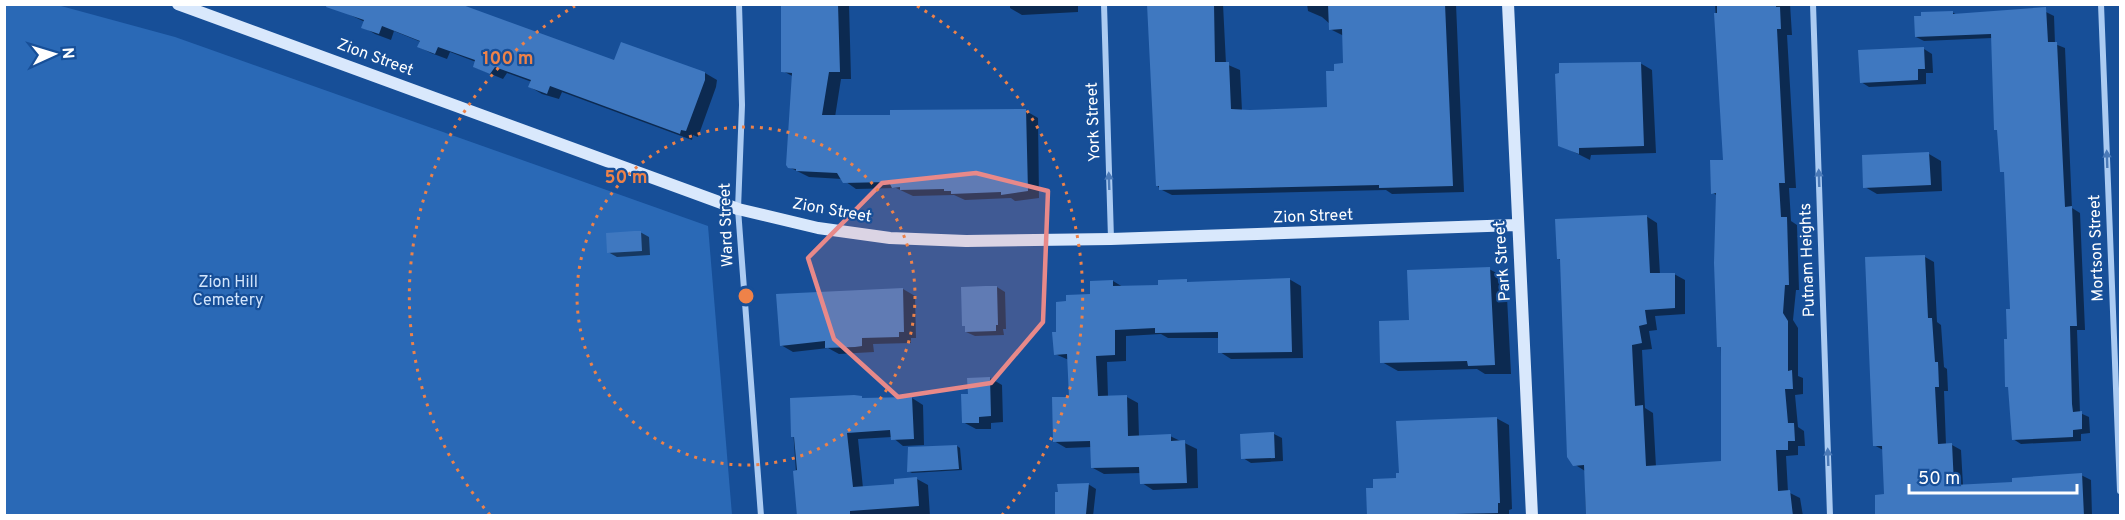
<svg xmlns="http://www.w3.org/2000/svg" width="2125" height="520" viewBox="0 0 2125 520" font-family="Overpass,sans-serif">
<rect width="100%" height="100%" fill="#174f98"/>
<path fill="#2a69b6" d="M4,5l57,1 114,31 533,189 24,289h-727z"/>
<path fill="#0007" d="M781,4h68l2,75h-10l-6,38 191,-6 12,7 1,80 -24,3 -4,-3 -46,2 -11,-5 -41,1 -17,-8 -40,1 -14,-10 -33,-2 -20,-10 5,-90 -11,-6z
M1010,4h68v8l-56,3 -12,-7z
M1149,4h74l3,60 14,6 2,41 87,-3 6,-36 10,-7 -1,-29 -14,-7v-5l-8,-7 -14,-6 -1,-7h149l8,188 -72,2 -6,-4 -214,5 -12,-6 -3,-4z
M1715,4h75l2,31h-5l9,153h-7l2,33 6,4 2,65h-3l-3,30 5,8v48l5,2v16l-8,1 3,32 6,4 1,15h-7v9l-12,1 2,36 12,6 3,18h-217l-1,-45 -11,-7 -12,-203 -3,-2 87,-43 11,7 3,51h14l11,6v34l-30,2 2,14 -8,1 3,18 -10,1 3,58 8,5 3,54 67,-4 -5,-267 -5,-3 12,-32z
M344,12l271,50 90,11 12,7 -1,7 -18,50 -5,-2 -1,5 -130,-48 -3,7 -17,-5 -12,-7 2,-5 -25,-9 -4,6 -29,-12 2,-5 -26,-10 -3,7 -16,-6 -12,-6 2,-5 -27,-11 -3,9 -16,-6 -12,-7 2,-5z
M1952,12l5,3 89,-3 8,4 1,28 10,4 7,160 8,5 5,117h-8l3,83 9,4 1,16 -9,1v7l-60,3 -8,-5 -4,-51 -2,-2 4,-75 -5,-138 -4,-2 -10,-133 -68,3 -8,-4z
M1924,49l8,5 1,19h-7v11l-57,3 -8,-5z
M1640,63l12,7 4,83 -65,2 -1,5 -30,-15z
M1929,154l12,7 1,30 -65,3 -12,-7z
M640,232l9,5 1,18 -33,2 -9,-5z
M1925,257l9,5 3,60 4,3 3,42 3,2 1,22h-4l2,54h6l9,5 2,36 51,-2 67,-9 10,5 1,36h-217l10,-20 -2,-46 -9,-5z
M1489,269l17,9 5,96h-26l-8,-5 -79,2 -16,-9 28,-40z
M1289,279l12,7 2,72 -72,1 -11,-7 -1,-14h-51l-7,-4 -35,2v25l-19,1 1,35h19l11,6 1,34 31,-1 27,13 1,39 -45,2 -11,-7 -1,-10 -37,1 -11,-6 -1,-21 -26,1 -12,-7 16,-43 -1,-38 -14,-6 3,-20 34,-39 21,-14 10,6 36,-1 27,-5 5,3z
M997,287l8,5 1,37h-3l1,6 -29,1 -9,-4z
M903,289l12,7 1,42h-5v5l-38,1 1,8 -35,2 -11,-6 -35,4 -12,-7z
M990,378l12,7 1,37 -12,1v6h-15l-13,-7 6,-27z
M912,398l11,7 1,40 -21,1 -11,-9 -34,2 5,49 33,-2 21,-7 11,6 2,31h-131l-8,-117z
M1496,418l13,7 3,84 -3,1v6h-141l7,-27 22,-9z
M1274,434l8,4 1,23 -32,2 -8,-5z
M957,446l3,2 2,22 -50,3 -4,-2z
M1088,484l8,5 -3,27h-36l-1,-22z"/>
<path fill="#3f78c0" d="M327,4h133l154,56 7,-18 84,30v8l-19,51 -5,-1 -1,4 -130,-48 -3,8 -19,-7 3,-7 -36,-13 -5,7 -17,-7 2,-7 -37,-13 -3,7 -18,-7 3,-6 -38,-15 -3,8 -18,-6 3,-8 -38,-13z
M781,4h57l2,68h-11l-7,43h68v-5l136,-1 2,82 -27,4v-3l-50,2v-3h-7v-2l-44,1v-3l-8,1 -3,-6 -46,1 -6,-10 -41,-2v-2l-8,-1 -2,-3 6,-92 -11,-1z
M1147,4h67l1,58h14l2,47 19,1 77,-3 -1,-36h8v-7l9,-1 -1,-34 -13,1 -1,-26h117l8,182 -74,2v-3l-220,5v-4h-3z
M1717,4h59v3h4l1,22h-4l8,154h-6l2,34h6l2,68h-4l-2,28 5,8v50l4,-1 1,19h-8l3,34h6l1,18h-7v9h-12l2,41 12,-1 3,26h-207l-2,-51 -11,1 -6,-9 -7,-198h-3l-2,-40 92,-4 3,58h25v35l-30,2 2,14 -8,2 3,17 -10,2 3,61 8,-1 3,61 75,-5v-114h-4l-3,-84 2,-70 -5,1 -1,-34h13l-9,-147h3z
M2046,7l2,35h9l8,165 7,-1 5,120h-7l2,78 1,8 9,-1v18l-9,1v7l-61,3 -4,-53h-3l-1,-48h3l-1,-30h4l-6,-137h-4l-3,-42h-3l-3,-96 -76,3 -1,-21h7v-4l32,-1v3z
M1924,47l1,22h-7v11l-58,3 -2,-33z
M1641,62l3,84 -65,2v6l-21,-8 -3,-72 4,-1v-10z
M1929,152l2,33 -68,3 -1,-33z
M634,231h7l1,20 -35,2 -1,-20z
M1925,255l3,63h4l3,44h3l1,25h-4l3,57 14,-1 2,42 58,-3v-4l70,-5 2,43h-209v-21l9,-1 -2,-48h-9l-8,-189z
M1490,267l5,98 -27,1 -1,-5 -87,2 -1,-42 30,-1 -2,-50z
M1290,278l2,74 -74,1v-21l-63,1v-5l-40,2v25l-19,1 2,40 29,-1 1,41 43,-2v7l14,-1 2,43 -47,1 -1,-17 -48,1 -1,-27 -37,1 -1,-45h17l-2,-43 -13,1 -2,-23h4v-30l10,-1v-6l24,-1v-13l23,-1v6l45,-1v-5l29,-1v3z
M985,286h12l1,39h-2v6l-31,1v-6h-3l-1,-39z
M903,288l1,44h-5v5l-37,1v8l-7,1 -30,1v-7l-45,5 -4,-52z
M990,377l1,39 -12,1v6h-17l-1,-29h7l-1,-16z
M854,395l8,1v2l50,-1 2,42 -23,1 -1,-10 -43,3 6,54 41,-3v-5l23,-2 2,29 -69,5v5h-53l-4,-45 4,-1 -3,-33h-3l-1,-39z
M1497,417l3,86h-2v10l-131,3 -1,-28h7v-9l23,-1v-5h3l-3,-52z
M1274,432l1,26 -34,1 -1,-25z
M957,445l2,24 -52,3 1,-25z
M1089,483l-3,31 -31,1v-23h3l-1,-8z"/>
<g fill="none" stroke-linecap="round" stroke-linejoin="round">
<path stroke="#abcbf2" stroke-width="6" d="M739,4l3,101 -4,104 23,307
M1104,4l7,235
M1813,4l17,512
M2101,4l19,487"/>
<path stroke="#d9e8fc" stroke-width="12" d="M178,4l560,205 80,19 72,10 76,3 145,-2 405,-14
M1508,4l24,512"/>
</g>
<defs><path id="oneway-solid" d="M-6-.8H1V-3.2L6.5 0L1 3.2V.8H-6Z" transform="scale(1.5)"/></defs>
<g fill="#4b7ab8">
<use href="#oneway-solid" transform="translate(2107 159) rotate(-92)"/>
<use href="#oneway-solid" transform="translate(1819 178) rotate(-92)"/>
<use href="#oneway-solid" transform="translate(1109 181) rotate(-92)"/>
<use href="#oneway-solid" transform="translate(1828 457) rotate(-92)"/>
</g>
<path fill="#e88989" fill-opacity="0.2" stroke="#e88989" stroke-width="4.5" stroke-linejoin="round" d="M976,173l72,18 -5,131 -52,61 -93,14 -64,-58 -26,-81 74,-75z"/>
<g fill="none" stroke="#ee8249" stroke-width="3" stroke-dasharray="3 6">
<circle cx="746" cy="296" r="169"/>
<path d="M490 515A337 337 0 0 1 575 6M917 6A337 337 0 0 1 1002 515"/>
</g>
<g text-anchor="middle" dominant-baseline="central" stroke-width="4.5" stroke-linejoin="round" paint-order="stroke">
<g font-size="16" fill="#fff" stroke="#174f98">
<text transform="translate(375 58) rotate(20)">Zion Street</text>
<text transform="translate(1094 122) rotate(-92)">York Street</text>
<text transform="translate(832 211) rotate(10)">Zion Street</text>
<text transform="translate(1313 217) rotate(-2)">Zion Street</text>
<text transform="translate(727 225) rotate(-92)">Ward Street</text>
<text transform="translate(2097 248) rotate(-92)">Mortson Street</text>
<text transform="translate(1808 260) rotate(-92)">Putnam Heights</text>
<text transform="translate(1503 261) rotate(-94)">Park Street</text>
</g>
<g font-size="16" fill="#d2e5fc" stroke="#174f98">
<text x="228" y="283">Zion Hill<tspan x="228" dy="18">Cemetery</tspan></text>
</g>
</g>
<circle cx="746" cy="296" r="9" fill="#ee8249" stroke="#174f98" stroke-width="3"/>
<g font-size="18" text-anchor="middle" font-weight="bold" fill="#ee8249" stroke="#174f98" stroke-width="4.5" stroke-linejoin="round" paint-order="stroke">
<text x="508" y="64">100 m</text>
<text x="626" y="183">50 m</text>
</g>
<rect width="2125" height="520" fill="none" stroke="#ffffff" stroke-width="12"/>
<g transform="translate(54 54) rotate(86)" stroke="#174f98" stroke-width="4.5" paint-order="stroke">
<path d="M0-4.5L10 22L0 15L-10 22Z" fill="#ffffff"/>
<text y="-9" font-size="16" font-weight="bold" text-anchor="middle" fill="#ffffff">N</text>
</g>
<path d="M1909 484v9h168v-9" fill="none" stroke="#ffffff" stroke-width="3"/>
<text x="1918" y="484" font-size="18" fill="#ffffff" stroke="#174f98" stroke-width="4.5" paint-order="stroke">50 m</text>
</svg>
